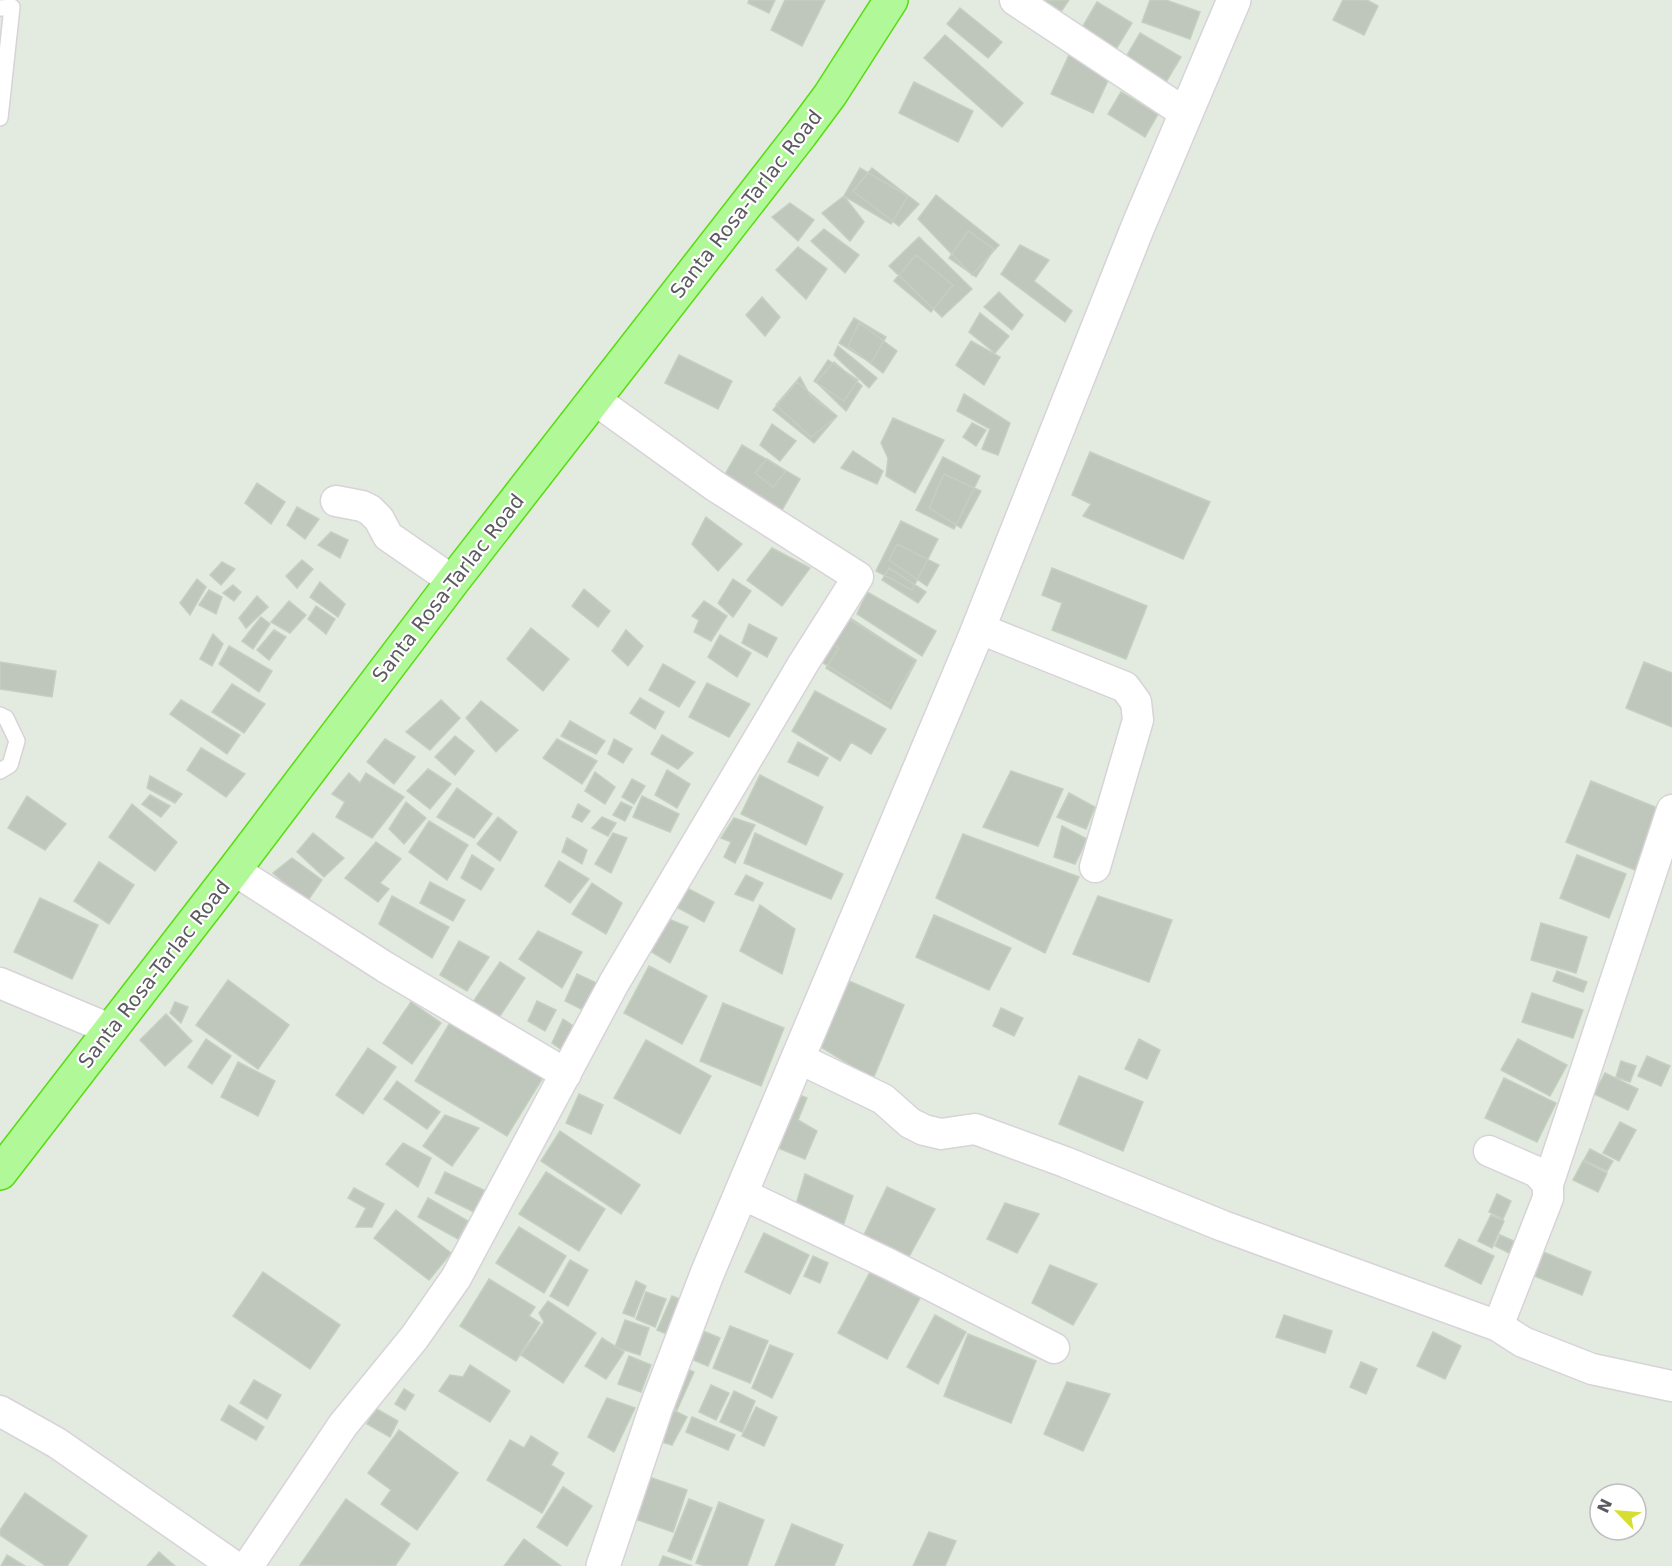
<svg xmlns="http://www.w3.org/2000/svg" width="1672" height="1566" viewBox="0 0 1672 1566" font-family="'DejaVu Sans',sans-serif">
<rect width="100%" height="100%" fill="#e3ebe0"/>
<path fill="#bfc6bc" stroke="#c4cfbf" stroke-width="1.5" d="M749,0h26l-6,13 -21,-10z
M785,0h40l-23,46 -31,-16z
M1034,0h35l-11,16z
M1150,0h16l34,12 -10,27 -48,-17z
M1343,0h24l11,6 -14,29 -31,-15z
M1097,2l35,21 -17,28 -35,-20z
M960,8l42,34 -14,16 -41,-34z
M1140,33l41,24 -18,30 -40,-25z
M945,35l78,68 -21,24 -78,-69z
M1069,55l42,19 -18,39 -42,-19z
M914,82l59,29 -15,31 -59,-29z
M1121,92l37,22 -13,23 -37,-23z
M860,168l48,28 -17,28 -47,-28z
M872,168l47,36 -20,22 -46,-35z
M936,195l63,50 -27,30 -54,-56z
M844,196l20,26 -14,19 -28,-28z
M790,203l24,17 -16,21 -26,-24z
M824,229l35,26 -14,18 -34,-32z
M968,231l26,18 -18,28 -27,-19z
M919,237l53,52 -30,28 -53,-51z
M1020,245l29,15 -15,21 38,30 -7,11 -64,-48z
M798,247l29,22 -21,30 -30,-29z
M916,255l37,30 -22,27 -37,-31z
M999,292l24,23 -11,15 -28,-23z
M762,297l18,20 -15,19 -19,-21z
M980,313l29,23 -14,17 -26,-21z
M854,318l32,19 -15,26 -32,-20z
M859,323l38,28 -14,22 -35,-27z
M971,341l29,16 -16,28 -28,-20z
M838,346l39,32 -8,10 -35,-33z
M679,355l53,26 -14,28 -53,-26z
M828,360l30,20 -14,21 -30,-20z
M834,362l28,24 -16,25 -30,-29z
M800,377l11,20 26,19 -26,21 -35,-32z
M797,382l40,34 -23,27 -41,-33z
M964,394l46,29 -12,32 -16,-6 8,-20 -33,-18z
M893,418l51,22 -29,53 -29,-17 2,-18 -7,-15z
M972,423l14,7 -10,16 -13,-9z
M772,424l24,17 -16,20 -20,-16z
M742,445l58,34 -18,31 -58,-34z
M853,451l30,20 -6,13 -36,-16z
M1090,452l120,50 -27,57 -100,-43 8,-12 -19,-9z
M943,457l37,19 -26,53 -38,-19z
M767,459l19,12 -13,16 -18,-14z
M944,474l37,17 -20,37 -32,-20z
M257,483l28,19 -14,22 -26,-21z
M297,507l22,12 -14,20 -18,-14z
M706,517l36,27 -24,27 -26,-27z
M901,521l37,18 -26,51 -36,-19z
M331,532l17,8 -8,18 -22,-13z
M897,544l42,21 -12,21 -38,-26z
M772,548l38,20 -28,38 -35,-26z
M302,560l11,9 -16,19 -11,-12z
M222,562l13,7 -14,16 -11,-10z
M889,568l37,24 -8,11 -36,-23z
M1052,568l95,38 -21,53 -74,-29 10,-27 -20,-8z
M197,579l9,8 -16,28 -10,-12z
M733,579l18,12 -18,26 -15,-14z
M320,582l25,22 -7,13 -28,-20z
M233,585l8,7 -7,9 -11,-8z
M584,589l26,22 -12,16 -26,-21z
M209,590l13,7 -6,17 -17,-9z
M867,592l69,39 -14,25 -65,-42z
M257,596l11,11 -22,21 -7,-10z
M289,601l17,14 -16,18 -19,-11z
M704,601l23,15 -16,25 -17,-9 5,-12 -7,-4z
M316,606l19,13 -9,15 -18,-15z
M847,616l69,45 -25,48 -65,-41 13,-20 -10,-6z
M261,617l9,7 -17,25 -11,-8z
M847,618l69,42 -27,44 -69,-43z
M749,624l28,14 -10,19 -25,-14z
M531,628l38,31 -26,32 -36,-32z
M274,630l12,7 -17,23 -12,-10z
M626,630l17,16 -15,20 -16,-15z
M213,634l10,10 -11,22 -12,-7z
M720,635l31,18 -14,24 -29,-20z
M229,646l43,25 -13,21 -40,-28z
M0,662l56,9 -4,26 -52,-8z
M1644,662l28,11v54l-46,-19z
M663,664l32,18 -16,25 -30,-17z
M707,683l43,21 -21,33 -40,-20z
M232,684l33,20 -21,29 -32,-21z
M815,691l71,38 -15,25 -20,-12 -11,19 -48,-30z
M640,698l24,14 -9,17 -25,-16z
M181,700l59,35 -13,19 -57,-40z
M441,700l19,18 -30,32 -24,-18z
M481,701l37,29 -22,22 -30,-34z
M570,721l35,20 -9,13 -35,-18z
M662,735l31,18 -15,16 -27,-15z
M455,736l19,15 -19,24 -20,-18z
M385,739l30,18 -21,27 -27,-22z
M557,739l40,22 -15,23 -39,-26z
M614,739l18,10 -9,14 -15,-9z
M798,742l30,16 -10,18 -30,-14z
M201,748l44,26 -19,23 -39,-27z
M428,769l23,15 -21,25 -23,-18z
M667,770l23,14 -13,24 -22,-13z
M1011,771l52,18 -25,57 -55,-19z
M595,772l20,15 -10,17 -20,-13z
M349,773l11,10 6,-10 38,24 -32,41 -36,-21 9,-15 -13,-8z
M760,775l63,32 -17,38 -65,-31z
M150,776l32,18 -7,9 -28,-15z
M632,779l13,7 -11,18 -12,-7z
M1591,781l69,28 -25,61 -69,-28z
M457,788l35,26 -18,24 -37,-21z
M1069,793l26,14 -9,22 -29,-12z
M150,795l20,11 -9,11 -19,-13z
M27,796l39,28 -21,26 -37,-22z
M642,796l37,18 -9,18 -37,-15z
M406,802l20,16 -22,26 -15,-15z
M621,802l11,5 -7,14 -12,-6z
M132,804l45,38 -22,29 -46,-34z
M578,804l12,7 -8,11 -10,-5z
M498,817l19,15 -17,29 -23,-17z
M602,817l14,6 -8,13 -16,-8z
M734,818l21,7 -20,38 -11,-6 7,-15 -10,-4z
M429,821l39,24 -21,35 -38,-28z
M1062,826l25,13 -12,25 -21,-7z
M313,833l31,25 -20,19 -27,-25z
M613,833l14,5 -16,35 -16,-9z
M755,833l88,41 -12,25 -87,-36z
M963,834l116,43 -34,76 -109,-55z
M567,838l20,12 -5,14 -20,-12z
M376,842l25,17 -21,24 9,6 -11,13 -33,-24z
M472,855l22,14 -13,21 -20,-12z
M1577,855l49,19 -17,44 -49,-20z
M292,858l30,22 -15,22 -34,-29z
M559,861l30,18 -19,24 -25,-17z
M99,862l35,23 -25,39 -35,-23z
M746,875l17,8 -10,18 -18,-7z
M430,882l35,18 -12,21 -33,-18z
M592,883l30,20 -16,31 -34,-20z
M683,886l31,16 -10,20 -33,-18z
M392,896l57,31 -17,31 -53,-34z
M1098,896l74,24 -23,62 -76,-28z
M40,898l58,27 -26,54 -58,-27z
M760,905l35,24 -13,45 -42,-23z
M934,915l77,33 -22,42 -73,-33z
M666,918l22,9 -18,36 -20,-12z
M1541,923l46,14 -11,36 -45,-13z
M538,931l44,21 -20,36 -43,-29z
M459,941l30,16 -22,34 -27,-16z
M500,962l25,16 -27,41 -25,-17z
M649,966l58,30 -25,48 -58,-31z
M1557,971l30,11 -4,10 -30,-11z
M577,974l24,11 -16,26 -20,-10z
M228,980l61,45 -31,44 -62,-44z
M849,981l55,24 -31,74 -54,-33z
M1532,993l51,17 -10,28 -51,-16z
M537,1001l19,9 -11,21 -17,-10z
M175,1002l13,5 -7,16 -11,-10z
M411,1002l30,21 -29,41 -29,-21z
M723,1003l61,25 -23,58 -61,-25z
M1001,1008l22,10 -9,18 -21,-10z
M166,1014l26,27 -27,25 -25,-26z
M454,1016l93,55 -40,65 -92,-55z
M563,1019l18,12 -12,24 -17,-12z
M206,1039l25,17 -19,28 -24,-17z
M1139,1039l21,11 -13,29 -22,-10z
M1518,1039l49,26 -17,31 -49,-26z
M646,1040l65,36 -31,58 -66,-36z
M368,1048l28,19 -33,47 -27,-19z
M1647,1056l23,10 -9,20 -23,-10z
M1621,1061l15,5 -6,16 -14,-5z
M238,1062l37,19 -17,35 -37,-19z
M1605,1073l33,16 -10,21 -34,-16z
M1079,1076l64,26 -20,49 -64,-27z
M1504,1078l52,25 -19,39 -52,-24z
M397,1081l43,31 -13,17 -43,-30z
M789,1091l18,7 -9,22 19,11 -12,28 -34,-14z
M579,1094l24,11 -12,29 -25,-11z
M445,1115l34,13 -27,38 -29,-20z
M1620,1122l16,8 -17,31 -16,-8z
M560,1131l80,54 -19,29 -80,-53z
M403,1143l28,15 -13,29 -32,-23z
M1590,1149l23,12 -6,10 -23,-11z
M1583,1161l24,12 -9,19 -25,-12z
M445,1172l41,19 -10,22 -41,-20z
M546,1172l59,37 -26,42 -60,-37z
M805,1174l48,22 -12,36 -47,-21z
M887,1187l48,22 -29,53 -44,-23z
M354,1188l30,16 -12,23h-16l10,-19 -18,-10z
M1497,1194l14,7 -8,18 -14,-7z
M428,1198l40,23 -10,18 -40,-22z
M1005,1203l34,11 -22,39 -30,-14z
M396,1210l55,43 -22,27 -55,-42z
M1491,1215l13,6 -12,27 -14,-7z
M519,1227l47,29 -22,37 -48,-30z
M764,1233l45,22 -19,39 -45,-22z
M1500,1235l16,7 -5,12 -16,-8z
M1459,1239l35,17 -13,28 -36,-18z
M1541,1251l50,21 -9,23 -50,-20z
M813,1256l15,7 -8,20 -16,-7z
M570,1260l18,10 -20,36 -18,-10z
M1050,1265l47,19 -24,41 -41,-22z
M263,1272l77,53 -30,44 -77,-53z
M870,1272l50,26 -33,61 -49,-26z
M489,1279l46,28 -6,9 11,7 -24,38 -56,-35z
M636,1281l10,5 -12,31 -11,-4z
M646,1292l20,7 -11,28 -19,-8z
M672,1296l15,6 -15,34 -15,-6z
M548,1301l48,32 -33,50 -42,-28 23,-33 -5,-9z
M935,1315l31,17 -28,52 -31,-17z
M1284,1315l48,16 -7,22 -49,-16z
M625,1320l24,8 -9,27 -25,-8z
M730,1326l38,15 -18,42 -37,-15z
M698,1329l22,9 -12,28 -22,-9z
M1433,1332l28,14 -16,33 -28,-13z
M968,1334l68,27 -25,62 -67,-27z
M602,1338l22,14 -18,27 -21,-13z
M770,1345l23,9 -21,44 -20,-10z
M629,1356l22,9 -10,27 -23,-8z
M1361,1362l16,7 -11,25 -16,-7z
M470,1365l40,26 -20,31 -51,-31 11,-16 13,2z
M681,1366l13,6 -17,38 -12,-6z
M254,1380l27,15 -14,24 -27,-16z
M1067,1382l43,12 -27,57 -39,-17z
M711,1385l18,8 -13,27 -17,-8z
M404,1389l10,6 -9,15 -10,-6z
M734,1391l21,10 -13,31 -22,-10z
M607,1398l28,10 -21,44 -26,-15z
M229,1405l35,22 -8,13 -35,-20z
M756,1407l21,10 -13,29 -22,-10z
M375,1408l23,13 -8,16 -23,-13z
M673,1410l14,7 -15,28 -13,-4z
M692,1417l43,18 -7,15 -42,-18z
M399,1430l59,43 -41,57 -36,-26 10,-14 -23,-17z
M531,1436l27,17 -7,12 13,8 -22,40 -55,-33 23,-40 14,8z
M649,1477l38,13 -14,42 -38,-13z
M563,1487l29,19 -25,40 -30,-19z
M25,1493l62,43 -20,30h-21l-46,-31v-5z
M346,1499l64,45 -15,22 -95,-1z
M689,1499l23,9 -21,52 -23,-9z
M719,1502l45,18 -17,46h-42l-9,-3z
M792,1524l51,21 -9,21h-59z
M929,1532l27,9 -11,25h-32z
M524,1539l37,27h-57z
M159,1552l16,14h-28z
M7,1555l18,11h-24z
M663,1556l29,10h-33z"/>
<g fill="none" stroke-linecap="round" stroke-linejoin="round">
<defs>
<path id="service" d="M0,8l12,-1 -12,111
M0,715l6,3 11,23 -7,24 -10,6"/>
<path id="minor" d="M1015,0l170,113
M336,501l26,5 8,4 9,9 9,17 65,45
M978,628l147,59 11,15 2,18 -43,147
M234,870l151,97 181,107
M0,983l112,47
M798,1058l85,41 27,24 14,7 17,4 34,-5 90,33 158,64 275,100 25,16 69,27 80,17
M1489,1151l48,21 11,12v14l-50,128
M1548,1184l124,-374
M740,1193l149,71 165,84
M0,1411l57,32 177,123
M248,1566l95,-141 71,-87 42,-60 158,-295 189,-319 55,-87 -143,-91 -121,-87"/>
<path id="tertiary" d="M603,1566l53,-158 51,-134 268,-637 162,-408 97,-229"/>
<path id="trunk" d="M0,1173l234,-303 219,-289 348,-447 29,-39 61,-95"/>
</defs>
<use href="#service" stroke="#d7d3d9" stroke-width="18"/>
<use href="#minor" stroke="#d7d3d9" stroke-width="33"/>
<use href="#tertiary" stroke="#d7d3d9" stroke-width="36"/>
<use href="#trunk" stroke="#57dd0d" stroke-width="36"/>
<use href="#service" stroke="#fff" stroke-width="15"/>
<use href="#minor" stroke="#fff" stroke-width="30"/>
<use href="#tertiary" stroke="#fff" stroke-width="33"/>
<use href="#trunk" stroke="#b1f899" stroke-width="33"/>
</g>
<g text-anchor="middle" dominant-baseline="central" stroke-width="4.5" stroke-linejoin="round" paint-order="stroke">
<g font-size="20" fill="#5c5960" stroke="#fff">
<text transform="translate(746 204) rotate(-52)">Santa Rosa-Tarlac Road</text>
<text transform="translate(448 588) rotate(-52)">Santa Rosa-Tarlac Road</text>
<text transform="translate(154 974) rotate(-52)">Santa Rosa-Tarlac Road</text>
</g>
</g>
<g transform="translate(1618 1512) rotate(295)"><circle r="28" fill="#ffffff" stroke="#bebdbf" stroke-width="1.5"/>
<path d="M0-4.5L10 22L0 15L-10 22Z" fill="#d7de33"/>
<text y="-9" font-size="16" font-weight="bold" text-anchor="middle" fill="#5c5960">N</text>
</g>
</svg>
